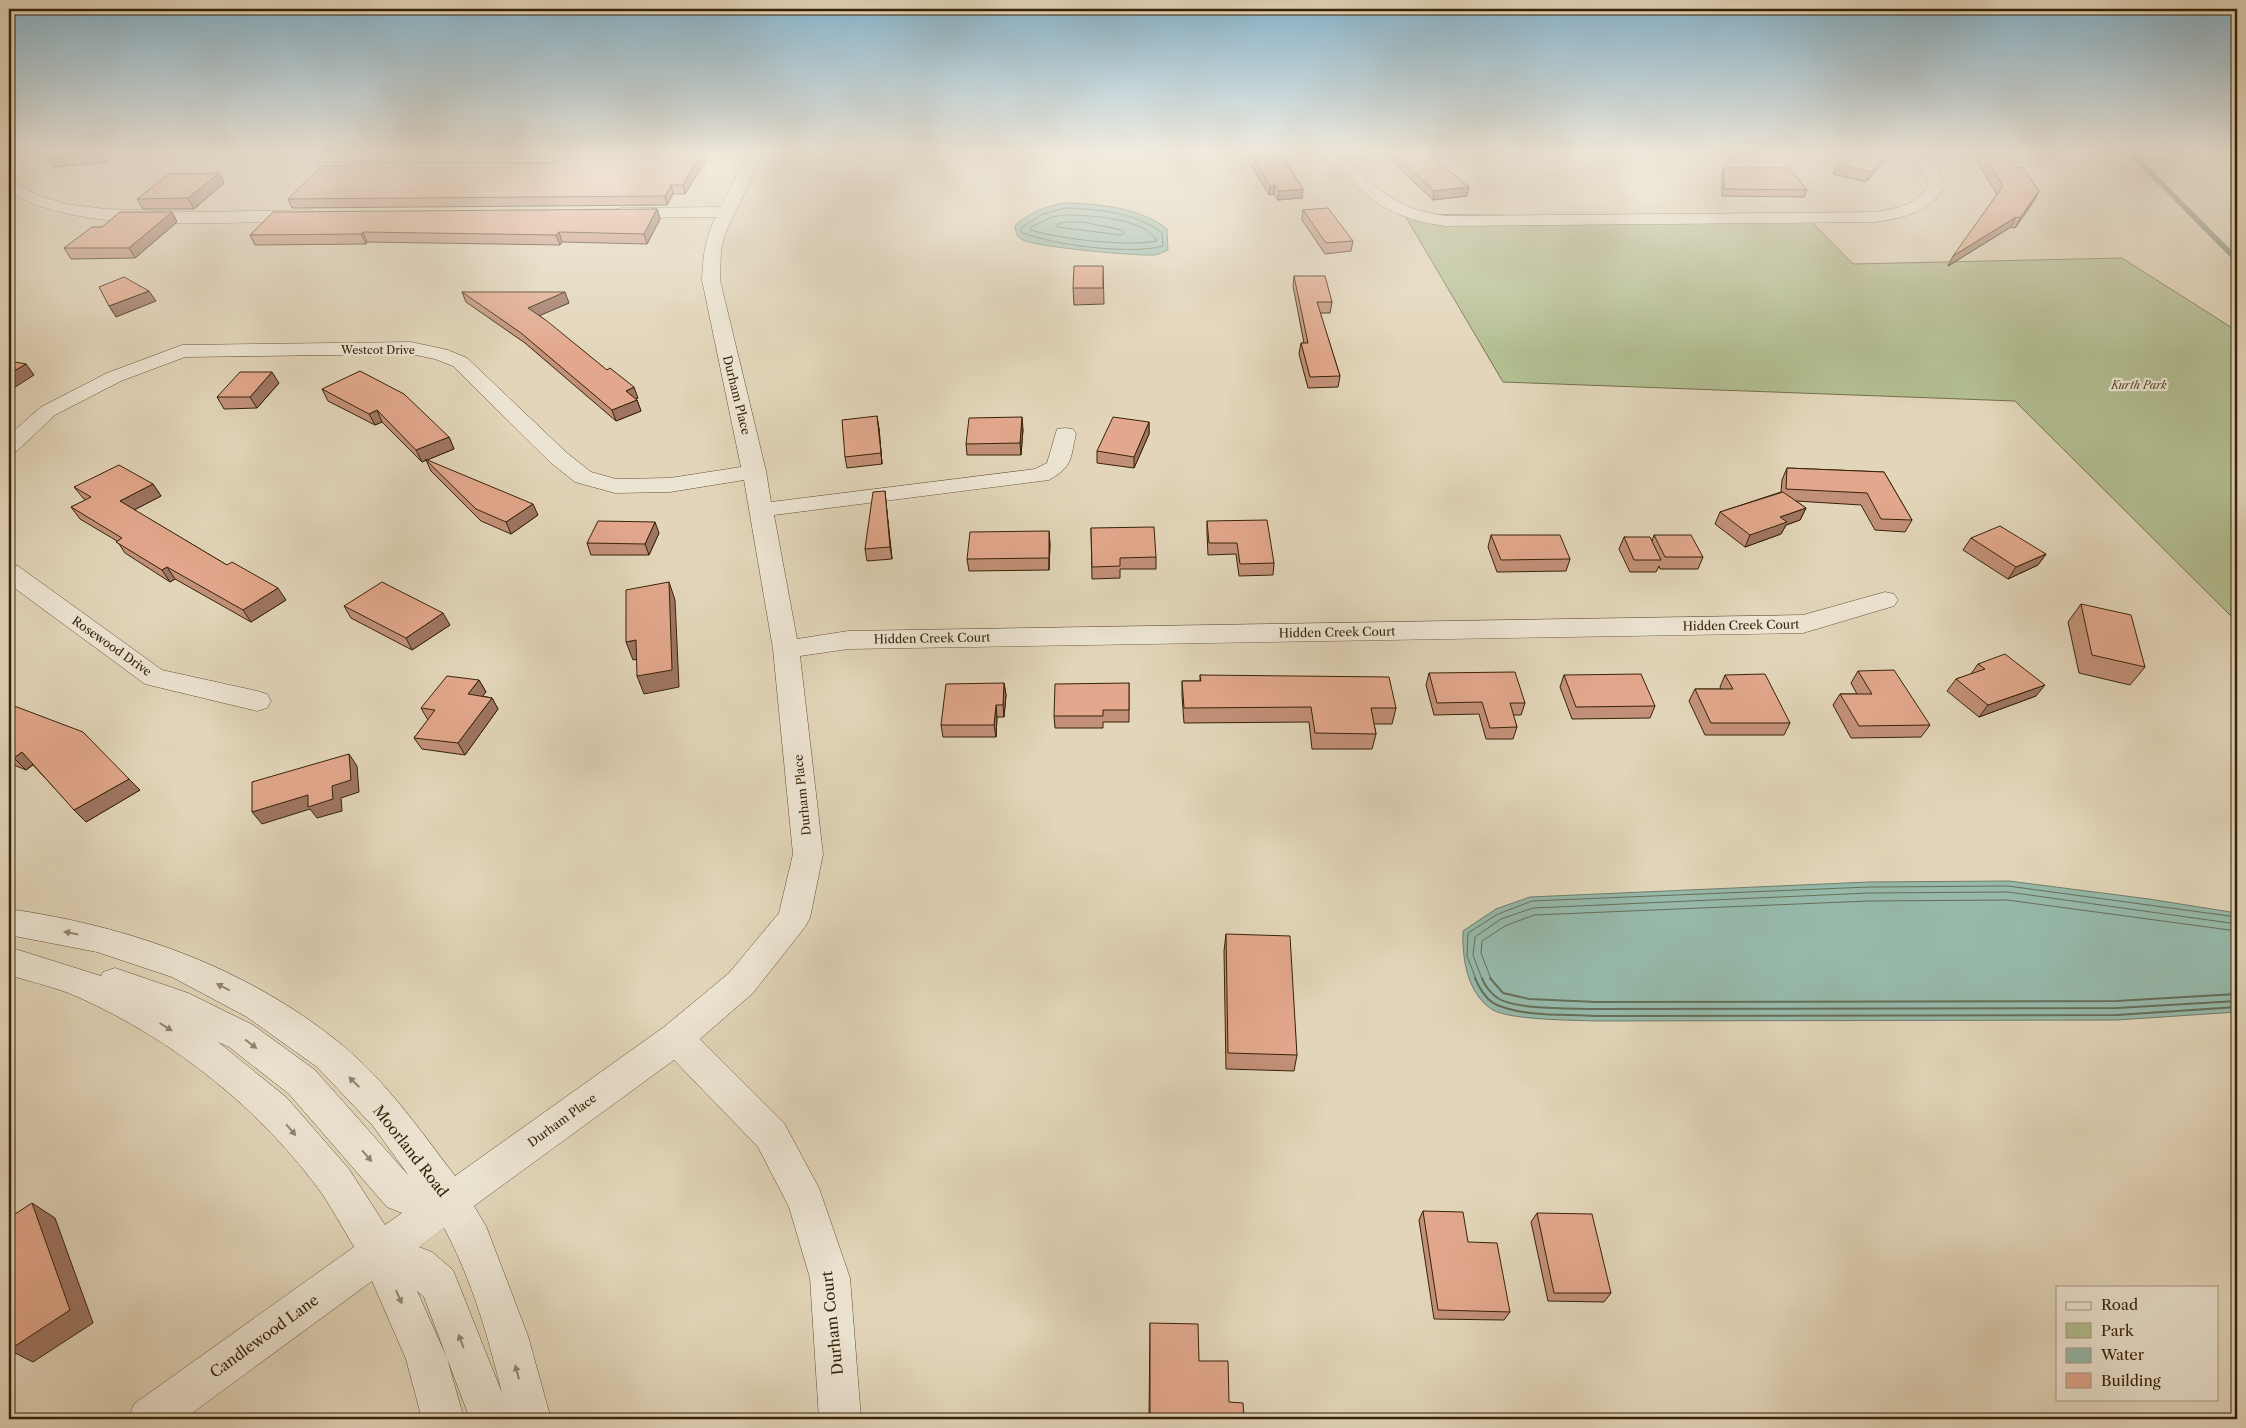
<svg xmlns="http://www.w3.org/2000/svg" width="2246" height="1428" viewBox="0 0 2246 1428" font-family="'Libre Caslon Text',serif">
<rect width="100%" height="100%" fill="#e2d5b9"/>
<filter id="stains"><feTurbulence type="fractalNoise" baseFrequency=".004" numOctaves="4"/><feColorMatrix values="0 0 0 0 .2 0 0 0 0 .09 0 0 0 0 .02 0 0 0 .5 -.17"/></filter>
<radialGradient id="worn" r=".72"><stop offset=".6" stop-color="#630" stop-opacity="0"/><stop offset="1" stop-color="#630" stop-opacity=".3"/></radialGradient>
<path fill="#b2bd90" stroke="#74704c" d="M1404,214l405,5 44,45 269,-6 115,73v291l-222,-221 -512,-19z"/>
<path fill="#96b9aa" stroke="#707d69" d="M1064,203c32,0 78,5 103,26l1,21c-5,2 -10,5 -15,5 -16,1 -122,-8 -132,-16 -5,-3 -5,-7 -6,-13 13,-14 31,-19 49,-23z
M2009,881l140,18 88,14v99l-120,8 -522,1c-23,-1 -84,-1 -102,-11 -26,-16 -31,-52 -30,-79l33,-22 34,-12 339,-15z"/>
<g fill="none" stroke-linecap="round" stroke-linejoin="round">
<path stroke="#666e58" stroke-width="1" d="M1065,208c33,1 70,4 97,25l1,13c-31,9 -112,-1 -142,-14v-4l20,-13z
M1065,215c24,0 80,3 92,26 -31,6 -96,-2 -127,-11l1,-3 21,-10z
M1066,222h17l39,8 2,3 -3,2 -64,-8 1,-3z
M1476,979l-9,-23 1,-23 30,-19 34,-13 337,-14 139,-1 229,31
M1482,979l-9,-24 2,-18 26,-18 32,-11 336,-15 139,-1 229,32
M1491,979l-10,-26 1,-12 23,-15 29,-11 335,-14 138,-1 230,31"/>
<path stroke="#666e58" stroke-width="2" d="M1475,978c4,9 12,23 22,27 29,12 67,9 98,11l522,-1 120,-8
M1482,978c2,7 10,17 17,21 20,11 73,9 97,10l521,-1 120,-7
M1490,978l13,15 26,6 67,3 520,-1 121,-7"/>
<path stroke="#707d69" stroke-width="5.5" d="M2131,153l106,107"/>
<defs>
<path id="minor" d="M747,153h16l-38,81 -4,16 -1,30 46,191 5,31 264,-33 12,-6 10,-34 8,-1 8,1 3,5c-6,26 -3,32 -27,46l-275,35 23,124 51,-8 955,-16 82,-23 9,2 4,6 -4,6 -91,27 -955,16 -48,7 23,198 -13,64 -5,9 -52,66 -53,46 84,84 35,65 31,90 11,141h-42l-9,-141 -21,-71 -31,-60 -84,-87 -200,146 12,20 42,110 23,83h-81l-46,-122 -7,-6 30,67 17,61h-42l-16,-60 -34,-78 -188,138h-56l6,-15 220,-157c-10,-17 -20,-35 -31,-52 -62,-86 -149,-155 -245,-198 -22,-10 -47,-15 -69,-22v-28l92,29 2,-4 12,-4 73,25 65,32 62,45 94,106 -36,-50 -56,-59 -70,-50 -75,-40 -75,-25 -88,-17v-26c120,17 237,58 332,135 45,37 79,86 114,132l209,-149 65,-54 50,-60 14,-59 -20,-205 -29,-169 -74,12 -55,1 -40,-11 -24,-19 -98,-97 -18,-7 -24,-5 -226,3 -64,24 -66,34 -38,36 -8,2v-18l32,-28 66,-34 75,-28 229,-3 37,8 19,8 100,95 24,19 25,7 54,-1 71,-11 -39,-187c1,-24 3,-42 14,-63l-95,1 -6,-1 -2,-4 2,-4 6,-1 100,-1zM218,1042l11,5 60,47 98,113 15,6 -17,12 -36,-56 -62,-71zM444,1228c28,51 44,109 58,165l-49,-123 -21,-18 -13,-5z
M1323,153h17c36,35 54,56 106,63l430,-4c21,-4 43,-7 53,-28l-5,-11 -17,-20h16l14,16 8,15c-13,29 -41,33 -69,38l-430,4c-44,-6 -67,-17 -98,-48 -9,-8 -18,-16 -25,-25z
M9,179l28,16 29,9 39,5 92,3 111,-2 6,1 2,4 -2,4 -6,1c-80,2 -233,16 -299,-29z
M9,564l9,2 144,104 95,21 10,3 4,7 -4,7 -10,3 -112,-27 -136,-100z"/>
</defs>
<use href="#minor" stroke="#615034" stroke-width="1"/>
<use href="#minor" fill="#ece4d2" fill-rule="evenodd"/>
</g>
<path fill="#c29078" stroke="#362307" d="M537,153h173l-25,41h-12l-6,11 -375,3 -4,-9 266,-36 1,-7z
M1244,153h36l23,36 -1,9 -24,2 -4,-6 -5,1z
M1394,153l73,43 -34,4 -40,-38z
M1888,153l-4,9 -18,20 -33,-8 4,-10z
M1971,153h30l33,48 -19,27 -4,-1 -63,39 49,-72z
M1724,168l83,22 -3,7 -82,-1v-21z
M219,173l5,10 -30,26h-51l-6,-10z
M657,209l3,10 -13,25 -85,-2 -2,3 -193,-3 -1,2 -111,1 -5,-10z
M1303,210l50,31 -2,10 -26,3 -23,-34z
M172,212l5,10 -42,36 -64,1 -7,-11 38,-21z
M1103,266l1,38 -30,1 -1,-17z
M1294,276l38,26 -2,11h-10l20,63 -2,11 -30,1 -9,-34 2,-11h3l-11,-57z
M462,292l107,11 -30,12 99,83 -2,1 1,1 4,11 -25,10 -91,-78 -59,-41z
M279,383l-22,25 -33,1 -7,-12z
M322,389l127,48 5,12 -27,11 111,55 -27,19 -30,-13 -50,-50 -5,-11 -4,2 -40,-40 -7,3 -47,-24z
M1149,422v12l-15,34 -37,-5v-12z
M879,428l3,36 -35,4 -2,-11z
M1023,429l-2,26h-54l-1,-11z
M1787,468l97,4 28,48 -7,12 -30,-2 -14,-25 -65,-4 10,7 -6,12 -14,5 -5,9 -36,13 -30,-23 5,-12 61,-20 1,-12z
M153,484l8,12 -27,14 152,90 -35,22 -76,-43 -5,3 -45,-29 -8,-12 -37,-22 -9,-12 15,-7 -3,-2 -9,-11z
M886,503l6,56 -25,2 -2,-12z
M1207,521l67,42 -1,12 -34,1 -3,-22 -28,1 -1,-22z
M1091,528l65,29v12h-36v9l-28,1z
M659,533l-10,22h-58l-4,-12z
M1491,535l79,24 -4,12 -69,1 -9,-25z
M1654,535l49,22 -5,12h-38l-1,-3 -3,6h-26l-11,-23 5,-12 28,4z
M1971,538l75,16 -8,11 -30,14 -45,-29z
M1050,543l-1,27 -80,1 -2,-12z
M2081,604l64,63 -15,18 -51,-12 -11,-51z
M344,606l106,19 -38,25 -61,-32z
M1978,664l58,32 -57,21 -32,-26 9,-12 15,-5z
M1858,671l72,54 -9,12 -70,1 -18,-33 7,-11h17l-6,-11z
M1429,673l96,30 -4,12h-8l4,12 -4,12h-27l-7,-25 -45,1 -8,-30z
M1200,675l196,33 -4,16h-18l2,10 -4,15h-60l-3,-27 -125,1 -2,-27v-15h18z
M1564,675l91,31 -5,12 -78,1 -12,-32z
M1725,675l65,48 -6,12h-79l-16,-34 6,-12h26l-1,-2z
M479,680l7,12 -4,4 10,2 6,11 -33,46 -43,-6 -8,-11 14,-18 -7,-12z
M1004,683l2,12 -2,22h-7l-1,20h-53l-2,-12z
M1129,683v39h-26v6h-48l-1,-12z
M9,704l120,75 11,11 -54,32 -53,-57 -7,5 -17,-7z
M1226,934l71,121 -3,16 -68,-2 -2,-118z
M1423,1211l45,31 42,70 -6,8 -70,-1 -15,-99z
M1537,1213l74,80 -7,9 -56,-1 -17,-79z
M1150,1323l49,38 30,41 15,17h-95z"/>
<path fill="#9e7562" stroke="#362307" d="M99,153h15l-8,10 -53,4 -6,-10z
M702,153h8l-25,41 -2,-9z
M1888,153l-4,9 -18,20 4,-10z
M219,173l5,10 -30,26 -6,-11z
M671,185l2,9 -6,11 -2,-9z
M1275,185l-1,9 -5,1 1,-9z
M1469,187l-2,9 -34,4 1,-9z
M1303,189l-1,9 -24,2 1,-9z
M2039,191l-5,10 -19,27 5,-10z
M657,209l3,10 -13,25 -3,-10z
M172,212l5,10 -42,36 -6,-10z
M2016,217l-5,10 -63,39 5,-10z
M363,232l4,10 -1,2 -5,-10z
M559,232l3,10 -2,3 -4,-10z
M149,291l7,10 -40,16 -7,-11z
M565,292l4,11 -37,16 -4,-11z
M26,364l8,11 -25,16v-17z
M272,372l7,11 -22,25 -7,-11z
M634,387l4,11 -9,4 -3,-11z
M637,400l4,11 -25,10 -4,-11z
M377,410l5,12 -7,3 -6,-11z
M877,416l2,12 3,36 -1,-11z
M1022,417l1,12 -2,26 -1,-12z
M1149,422v12l-15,34v-11z
M449,437l5,12 -32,13 -6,-12z
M153,484l8,12 -33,17 -8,-12z
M885,491l1,12 6,56 -2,-12z
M533,504l5,11 -27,19 -5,-12z
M1806,508l-6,12 -14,5 -5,9 -36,13 5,-12 30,-18z
M655,522l4,11 -10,22 -4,-11z
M1049,531l1,12 -1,27z
M2046,554l-8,11 -30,14 8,-12z
M167,567l8,12 -5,3 -8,-12z
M669,582l6,18 4,87 -35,7 -7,-18z
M278,588l8,12 -35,22 -8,-12z
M443,613l7,12 -38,25 -6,-12z
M636,640l7,18 -10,2 -7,-18z
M479,680l7,12 -11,14 -7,-12z
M1004,683l2,12 -2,22 -1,-12z
M2045,685l-9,11 -57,21 9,-12z
M492,698l6,11 -33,46 -7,-12z
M996,705l1,12 -1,20 -2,-12z
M22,752l11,12 -7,6 -12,-12z
M349,754l8,12 2,26 -18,6 1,13 -25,7 -7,-9 -48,15 -10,-12 80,-26z
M129,779l11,11 -54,32 -12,-12z
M32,1203l23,15 38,105 -60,39 -24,-12z"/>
<path fill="#e2a78c" stroke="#362307" d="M53,153h46l-52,4z
M555,153h147l-19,32h-12l-6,11 -377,3 33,-33h29l4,-4 200,1z
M1250,153h30l23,36 -24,2 -4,-6 -5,1z
M1394,153h34l41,34 -35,4z
M1847,153h41l-18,19 -33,-8z
M1982,153h19l16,14 6,1 16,23 -19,27 -4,-1 -63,39 50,-70z
M1724,168h65l18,22 -83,-1z
M219,173l-31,25 -51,1 32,-25z
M1328,208l25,33 -27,2 -23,-33z
M657,209l-13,25 -85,-2 -3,3 -193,-3 -2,2 -111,1 23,-23z
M120,212h52l-43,36h-65l28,-21h10z
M1074,266h29v22h-30z
M1294,276h31l7,26h-15l23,74 -30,1 -9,-34h7z
M124,277l25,14 -40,15 -10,-19z
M462,292h103l-37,16 19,13 60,49 3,-2 24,19 -8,4 11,9 -25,10 -91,-77z
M9,361l17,3 -17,10z
M360,371l44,23 45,43 -33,13 -39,-40 -8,4 -47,-25z
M240,372h32l-22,25h-33z
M877,416l4,37 -36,4 -3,-37z
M1022,417l-2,26 -54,1 3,-26z
M1113,417l36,5 -15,35 -37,-6z
M425,459l108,45 -27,18 -30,-13z
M119,465l34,19 -33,17 107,64 5,-3 46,26 -35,22 -76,-43 -5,3 -46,-28 6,-4 -51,-31 20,-10 -17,-10z
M1787,468l97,4 28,48 -31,-1 -14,-26 -81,-4z
M885,491l5,56 -25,2 8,-57z
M1783,492l23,16 -26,9 7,5 -37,13 -30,-23z
M1267,520l7,43 -34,1 -3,-21h-28l-2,-22z
M598,521l57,1 -10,22 -58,-1z
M2000,526l46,28 -30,13 -45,-29z
M1154,527l2,30 -36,1v8l-28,1 -1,-39z
M1049,531v27l-82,1 3,-27z
M1491,535h69l10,24 -69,1z
M1654,535h37l12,22h-38z
M1624,537h26l11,23h-27z
M382,582l61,31 -37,25 -62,-32z
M669,582l3,88 -35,6 -1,-36 -10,2v-52z
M2081,604l50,11 14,52 -53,-12z
M2005,654l40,31 -57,20 -32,-26 29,-10 -7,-5z
M1894,670l36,55 -71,1 -19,-32h32l-14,-23z
M1515,672l10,31h-15l7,24 -27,1 -8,-26 -45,1 -8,-30z
M1641,674l14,32 -79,1 -12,-32z
M1765,674l25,49h-79l-16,-34h38l-8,-14z
M1200,675l189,2 7,31h-25l5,26 -61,-1 -4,-26 -127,1 -2,-27h19z
M447,676l32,4 -11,14 24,4 -34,45 -44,-5 21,-28 -14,-2z
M1004,683l-1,22h-7l-2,20h-53l5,-41z
M1129,683v27h-26v6h-49l1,-32z
M9,704l74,28 46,47 -55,31 -52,-58 -8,6 -5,-2z
M349,754l2,26 -19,6 1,13 -25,8v-12l-56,17v-30z
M1226,934l64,2 7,119 -69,-2z
M32,1203l38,107 -61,40v-132z
M1423,1211l40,1 5,30 29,1 13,69 -72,-2z
M1537,1213l55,1 19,79h-57z
M1150,1323l48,1 1,37h29l1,41 14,1 1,16h-94z"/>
<defs><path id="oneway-solid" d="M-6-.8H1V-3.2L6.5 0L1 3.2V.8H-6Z" transform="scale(1.25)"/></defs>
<g fill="#91846c">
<use href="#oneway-solid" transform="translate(71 933) rotate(-169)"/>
<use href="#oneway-solid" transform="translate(223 987) rotate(-153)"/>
<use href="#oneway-solid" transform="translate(166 1027) rotate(32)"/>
<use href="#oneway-solid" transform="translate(251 1044) rotate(37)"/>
<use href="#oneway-solid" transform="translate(354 1082) rotate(-135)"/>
<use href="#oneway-solid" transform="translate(291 1130) rotate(49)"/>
<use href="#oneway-solid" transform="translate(367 1156) rotate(49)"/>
<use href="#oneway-solid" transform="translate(399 1297) rotate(66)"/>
<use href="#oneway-solid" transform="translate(461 1341) rotate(-111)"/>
<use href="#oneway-solid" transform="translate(517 1372) rotate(-105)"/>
</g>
<linearGradient id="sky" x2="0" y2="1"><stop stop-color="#87b6cf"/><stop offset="0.43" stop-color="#f2ece0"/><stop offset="1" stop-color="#f2ece0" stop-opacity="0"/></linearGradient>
<rect width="2246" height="353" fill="url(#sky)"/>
<g text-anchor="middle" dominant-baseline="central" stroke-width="4.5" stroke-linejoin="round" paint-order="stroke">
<g font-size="11" fill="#362307" stroke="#ece4d2">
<text x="378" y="350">Westcot Drive</text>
</g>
<g font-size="11" font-style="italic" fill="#554a29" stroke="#ece4d2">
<text x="2139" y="385">Kurth Park</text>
</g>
<g font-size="12" fill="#362307" stroke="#ece4d2">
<text transform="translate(737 395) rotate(76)">Durham Place</text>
<text transform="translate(1741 625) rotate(-1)">Hidden Creek Court</text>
<text transform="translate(1337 632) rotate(-1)">Hidden Creek Court</text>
<text transform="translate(932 638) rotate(-1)">Hidden Creek Court</text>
<text transform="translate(112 646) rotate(35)">Rosewood Drive</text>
<text transform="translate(802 795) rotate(-96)">Durham Place</text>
<text transform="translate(562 1120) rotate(-36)">Durham Place</text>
</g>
<g font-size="15" fill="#362307" stroke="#ece4d2">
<text transform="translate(411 1151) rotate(52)">Moorland Road</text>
<text transform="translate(832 1323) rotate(-96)">Durham Court</text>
<text transform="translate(264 1336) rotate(-36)">Candlewood Lane</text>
</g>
</g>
<rect width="2246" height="1428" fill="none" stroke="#e2d5b9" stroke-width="30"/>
<rect x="10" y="10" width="2226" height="1408" fill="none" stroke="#362307" stroke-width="2.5"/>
<rect x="15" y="15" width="2216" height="1398" fill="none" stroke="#362307"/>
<rect x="2056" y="1286" width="162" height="115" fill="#ece4d2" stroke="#a39781"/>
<rect x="2066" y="1302" width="25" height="8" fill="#ece4d2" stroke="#a39781"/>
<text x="2101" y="1310" font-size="15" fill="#362307">Road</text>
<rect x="2066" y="1323" width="25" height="15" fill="#b2bd90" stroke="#a39781"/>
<text x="2101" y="1336" font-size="15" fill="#362307">Park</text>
<rect x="2066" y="1348" width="25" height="15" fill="#96b9aa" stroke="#a39781"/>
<text x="2101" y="1360" font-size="15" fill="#362307">Water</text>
<rect x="2066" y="1373" width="25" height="15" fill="#e2a78c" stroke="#a39781"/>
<text x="2101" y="1386" font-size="15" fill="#362307">Building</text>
<rect width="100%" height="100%" filter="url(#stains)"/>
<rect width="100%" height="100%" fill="url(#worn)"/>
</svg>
